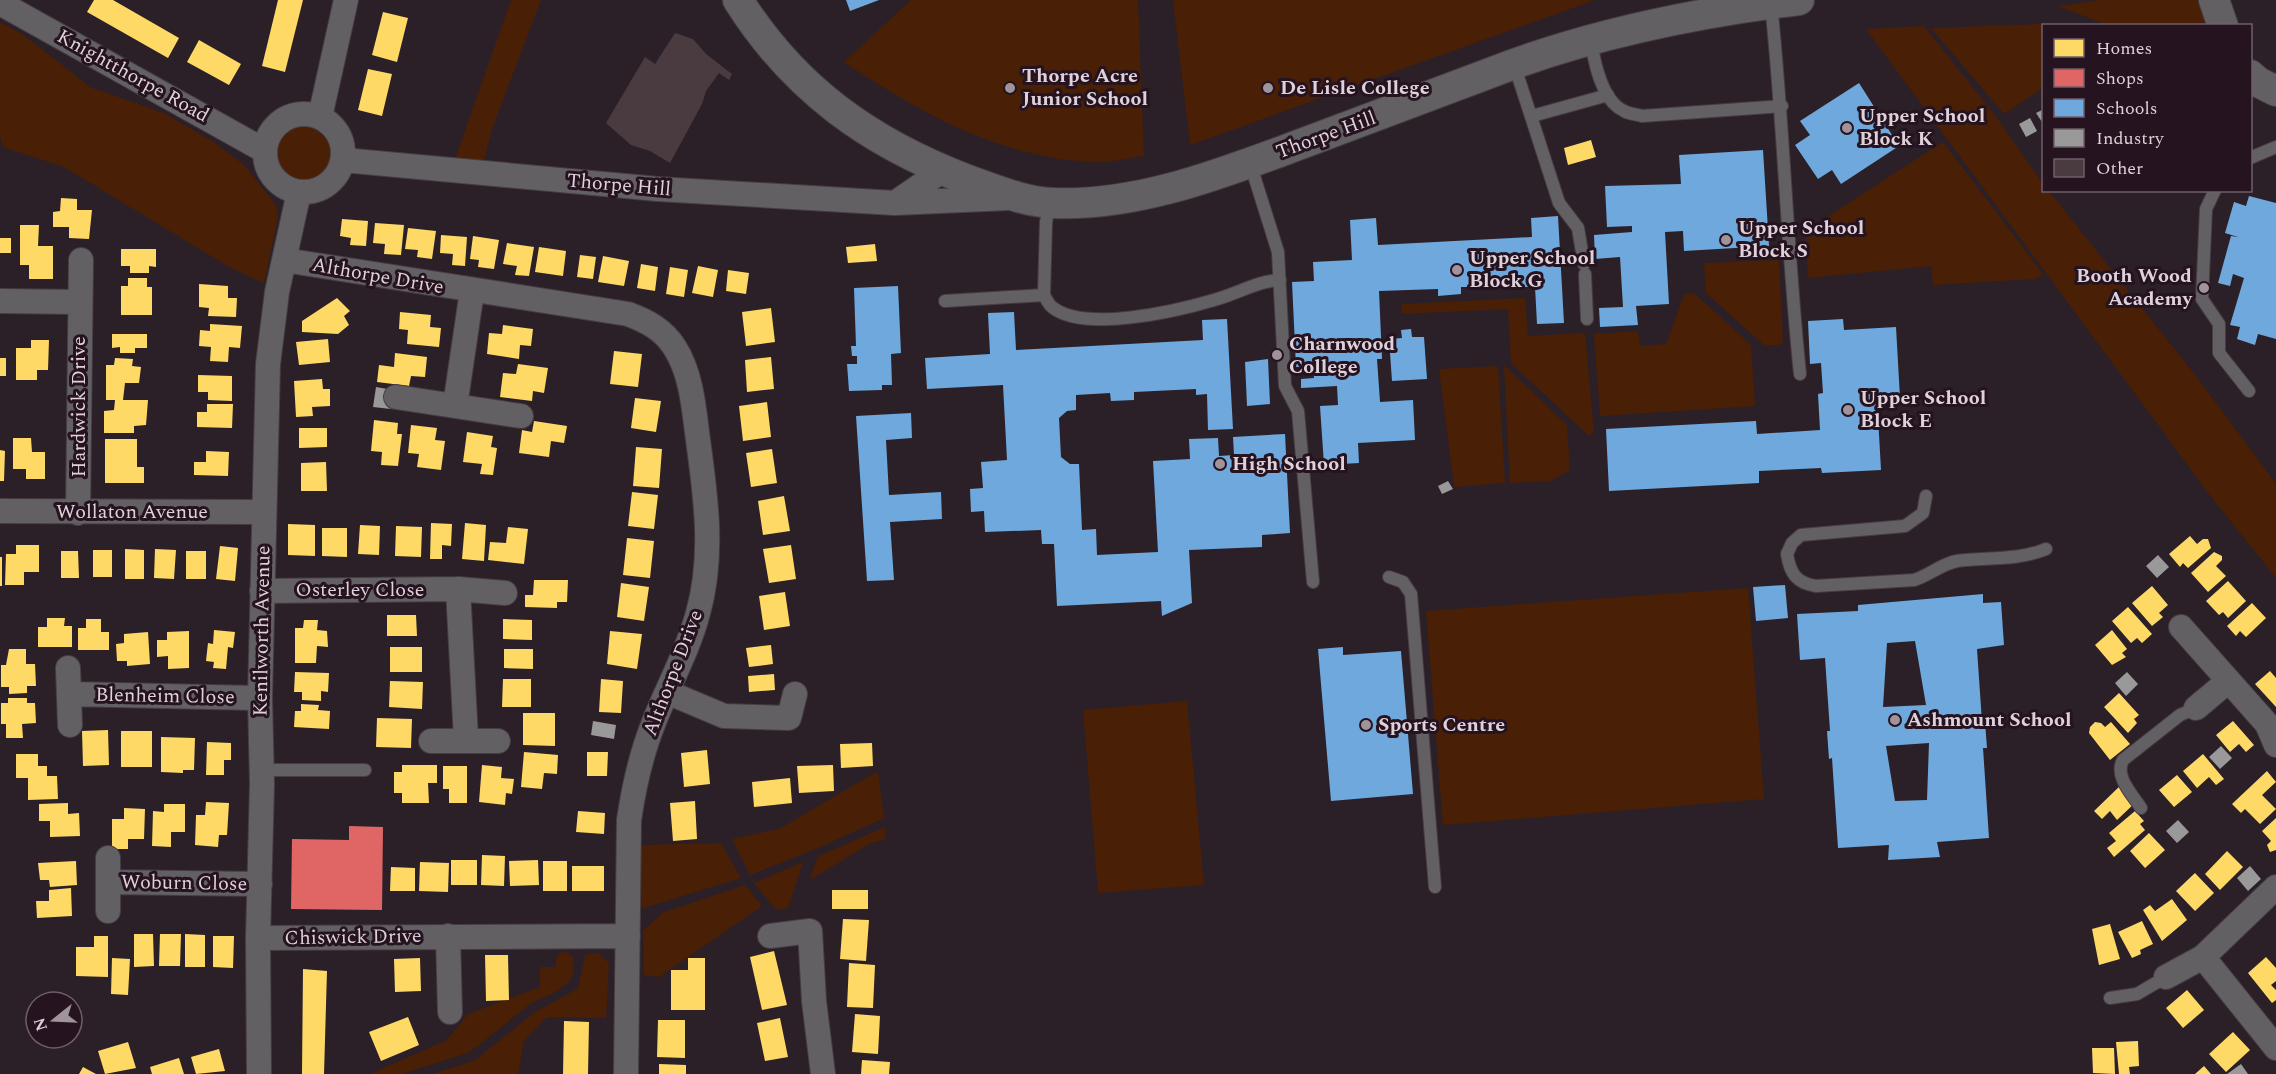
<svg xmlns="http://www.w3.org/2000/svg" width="2276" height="1074" viewBox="0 0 2276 1074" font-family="Spectral,serif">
<rect width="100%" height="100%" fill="#2b2028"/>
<path fill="#491f06" d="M511,0h30l-49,129 -9,35 -28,-5z
M911,0h227l6,156c-16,2 -34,7 -50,6 -94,-4 -174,-49 -250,-100z
M1173,0h422l-405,145z
M2101,0h98l8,11 1,14h-101l-49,-19z
M0,22l25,14 65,51 74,26 51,30 30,23 31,39 2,12 -14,66 -33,-15 -167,-101 -61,-20 -3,-11z
M2069,23l9,2 -34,1 -1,62 -39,26 -73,-86z
M1924,26l73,92 46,66 1,6 5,1 150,189 77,104v94l-67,-84 -343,-465z
M265 153a39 39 0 1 1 78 0a39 39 0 1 1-78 0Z
M1943,142l100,132 -8,5 -102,6 -2,-19 -123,12 -3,-47z
M1779,260l4,82 -4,3h-15l-58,-52 -2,-30z
M1694,293l57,52 4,61 -155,10 -6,-82 44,-3 2,15 26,-2 18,-49z
M1525,298l3,38 57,-3 9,100 -6,2 -77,-72 -3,-54 -106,5v-10z
M1504,365l63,60 3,45 -20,11 -40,2z
M1498,366l7,117 -51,4 -15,-118z
M1748,588l16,211 -321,26 -17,-214z
M1187,701l17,184 -106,8 -15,-183z
M876,772l2,1 6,45 -68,31 -66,26 -18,-36 47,-10z
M885,827v12l-16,5 -59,36 6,-20 3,-4z
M721,843l20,35 -100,31v-64z
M803,862l-15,46 -12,2 -22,-27z
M745,885l17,21 -103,71 -15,-2 -1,-44 19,-18z
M565,951l8,6v16l-4,9 -14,10 -25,12 -60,48 -68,22h-32l77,-34 21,-26 72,-27v-20h15l2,-12z
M590,953h8l11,10 -3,55 -59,-1 -23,24 -6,33h-86l42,-13 61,-49 35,-19 8,-5 7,-32z"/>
<path fill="#ffd966" d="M94,0h19l66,38 -11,20 -81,-46z
M278,0h25l-18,72 -23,-6z
M383,12l25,6 -11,44 -25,-7z
M199,40l42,24 -12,21 -42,-23z
M368,69l24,5 -10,42 -24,-6z
M1591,140l5,17 -28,8 -4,-17z
M61,198l16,1v11h15l-3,29 -20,-1v-11h-16v-15l7,-1z
M342,219l26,2 -2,25 -16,-1 1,-7 -11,-2z
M375,223l29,2 -3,30 -17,-1 1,-10 -12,-1z
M20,225h19l-1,21h15v33h-24v-14h-9z
M408,228l28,3 -4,28 -15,-2 1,-7 -13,-1z
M441,235l26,2 -2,29 -13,-1 1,-11 -13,-1z
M473,236l26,4 -5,29 -16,-2 1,-7 -9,-1z
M0,238h11v15h-11z
M507,243l27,4 -5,29 -14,-1 2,-9 -14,-2z
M875,244l2,17 -29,2 -2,-16z
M539,247l27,4 -3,25 -28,-4z
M121,249h35v18l-7,-1v7h-19v-7h-9z
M580,255l16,2 -3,22 -16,-2z
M603,256l26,5 -5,25 -26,-4z
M641,264l17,3 -3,24 -18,-3z
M698,266l20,4 -5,27 -21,-4z
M670,267l18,3 -4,27 -18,-3z
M728,270l21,3 -3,21 -20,-3z
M128,278h19v9h5v28h-31v-29h7z
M199,284l29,2v12h9l-1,19 -28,-1 1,-8 -10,-1z
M337,298l13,13 -6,5 5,9 -11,9 -36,-2v-11z
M771,308l4,34 -29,4 -4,-34z
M400,312l31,3 -1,12 11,1 -2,19 -32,-3 1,-14 -9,-1z
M210,324l32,2 -2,22 -11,-1 -1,15 -18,-1 1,-14 -12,-1 1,-16 10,1z
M503,325l30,4 -2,17 -11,-1 -1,14 -32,-5 2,-21 13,1z
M112,334h35v14h-12v5h-15v-6l-8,1z
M328,339l2,23 -31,3 -3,-23z
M31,340h18l-1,30h-11v10h-21v-32h15z
M614,351l28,3 -4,33 -28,-3z
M395,353l32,4 -2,20 -14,-1 -2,10 -32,-4 2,-17 15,2z
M771,357l3,32 -27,3 -2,-32z
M0,358h6v18h-6z
M115,358l18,1 -1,7 9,1 -2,16h-14l-2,17h25l-2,25 -12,1v7h-30v-22l10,-1 1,-10h-9v-35h8z
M518,364l30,4 -4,25 -11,-2 -1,10 -32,-4 3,-24 13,1z
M198,375l34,1v25l-24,-1v-8h-10z
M322,379l1,10h7v17l-18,1 1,9 -17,1 -2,-36z
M635,398l26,3 -5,31 -25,-4z
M767,402l4,35 -28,4 -4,-35z
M207,404h26l-1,24 -35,-1v-15h10z
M374,420l24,3 -1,11h5l-4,32 -17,-1 1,-13 -11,-1z
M534,421l33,5 -3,17 -13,-2 -2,16 -30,-4 3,-23 10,2z
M411,425l26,3 -2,12 10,1 -4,29 -24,-3 2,-13 -11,-1z
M299,428h28v19l-28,1z
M467,432l26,4 -2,11 6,1 -4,27 -13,-1 2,-10 -19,-2z
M13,438h18l1,14h13v27h-19v-10h-13z
M105,439h32v28h7v16h-39z
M636,447l26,2 -3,39 -26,-2z
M772,449l5,34 -26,4 -5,-34z
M0,450l5,1 -1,30h-4z
M206,451l23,1 -1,24 -34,-1v-13h12z
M326,462l1,29h-26v-28z
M632,492l26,3 -4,34 -26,-3z
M784,496l6,35 -27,4 -5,-34z
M431,523l21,1 -1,22 -9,-1v14h-12z
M465,523l21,2 -2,36 -22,-2z
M288,524l27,1v31l-27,-1z
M360,525l20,1 -1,29 -21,-1z
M396,526l26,1 -1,30 -26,-1z
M508,527l20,2 -4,35 -36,-4 2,-18 16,1z
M322,528h25v29l-25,-1z
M2190,536l7,8 6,-5h5l3,9 -23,20 -5,-5 -3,4 -11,-13z
M627,538l27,3 -4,37 -27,-3z
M16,545h23v27h-15v13h-19l1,-31h10z
M791,545l5,34 -27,4 -6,-34z
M220,546l18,2 -3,33 -19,-2z
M125,549l19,1v29h-19z
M155,549l21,1 -2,29 -20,-1z
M93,550h19v27h-19z
M61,551h17l1,27h-18z
M186,551h20v28h-20z
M2214,552l8,4v4l-6,6 10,10 -18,16 -17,-19z
M0,557h2v29h-2z
M534,580h34l-1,22h-10v6l-32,-1v-12h8z
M2228,581l18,20 -18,17 -5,-6 -4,3 -13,-14z
M621,583l28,4 -5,34 -27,-4z
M2152,586l16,19 -9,8 4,4 -11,9 -20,-23z
M785,592l5,34 -26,4 -5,-34z
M2252,603l14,15 -20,19 -6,-6 -4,5 -9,-10z
M2128,607l24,27 -10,9 -5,-5 -6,5 -19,-22z
M387,615h29l1,21h-30z
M47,618h18l-1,8h8v21h-34v-20h9z
M86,619h15v13h8v18h-31v-22h8z
M503,619l29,1v20l-29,-1z
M304,620h14l-1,10 10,1 1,16 -11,-1 -1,17h-21v-35h8z
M214,630l21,2 -2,16 -5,-1 -2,22 -13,-1 1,-6 -8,-1 2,-18 5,1z
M2112,630l15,19 -5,4 4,4 -14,8 -17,-20z
M189,631v37l-21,1v-13l-11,1v-17h10v-8z
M610,631l32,3 -5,35 -30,-5z
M148,632l2,32 -23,2v-5h-10l-1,-17 8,-1v-9z
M771,645l2,19 -24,3 -3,-19z
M390,647h32v25h-32z
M9,649h17v15h9l1,22h-9v7l-18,1v-7h-8v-22h5z
M504,649h29v20l-29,-1z
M2270,671l6,7v29l-21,-23z
M295,672l34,1 -1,19 -7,-1v10l-19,-1v-8h-8z
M774,674l1,16 -26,2 -1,-16z
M503,679h28v28h-29z
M601,679l22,2 -2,32 -22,-1z
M390,681l33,1 -1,27 -33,-2z
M2119,693l20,22 -5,4 3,4 -9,10 -24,-26z
M8,698h19v5h8l1,20 -14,1 1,14h-17v-14h-5v-21h7z
M301,704l18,1 -1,5 12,1 -1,18 -35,-2 1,-16h6z
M523,713h32v33l-32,-1z
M377,718l35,1 -1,29 -35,-1z
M2233,721l21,24 -8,7 -7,-8 -9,8 -14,-17z
M2095,722l6,1 4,4 6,-5 19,22 -20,16 -21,-27 1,-6z
M108,730l1,35 -26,1 -1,-35z
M121,731h31v36h-31z
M161,737l34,1 -1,32h-11v3l-22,-1z
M207,742l24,1v17h-7v15h-18z
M872,743l1,23 -32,2 -1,-24z
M707,750l3,34 -26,3 -3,-34z
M524,752l34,3 -1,19 -13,-1 -2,16 -21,-2z
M587,752h21l-1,24h-20z
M16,754h22v12h9v10h10l1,23 -30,1v-22h-12z
M2203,754l21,25 -8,6 -7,-8 -12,11 -14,-17z
M402,765h35v18h-9l1,20h-27v-10h-8v-21h8z
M482,765l20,2 -1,11 13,1 -2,15 -6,-1 -1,12 -26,-3z
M833,765l1,26 -35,2 -2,-27z
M443,766h24v37h-18v-14h-6z
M2267,771l9,11 -14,13 14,14 -16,15 -15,-15 -4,4 -9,-9z
M2177,775l15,17 -18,15 -15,-17z
M790,778l2,25 -38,4 -2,-25z
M2121,785l15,17 -19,18 -7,-9 -8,8 -8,-8z
M695,801l2,38 -24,2 -3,-38z
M206,802l23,1 -2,32h-8l-1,12 -23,-2 1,-30h9z
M68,803v11l11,-1 1,23 -30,1v-16h-11v-17z
M164,804h21v28h-14v15l-19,-1 1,-35 11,1z
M124,808l21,1 -1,30h-16v10h-16v-30h12z
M578,811l27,2 -1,21 -28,-2z
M2135,811l9,10 -4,3 5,6 -31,27 -7,-9 9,-7 -7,-8z
M2276,818v32l-6,2 -3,-7 4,-4 -9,-10z
M2149,833l16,17 -20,18 -15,-17z
M2227,851l16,16 -23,23 -15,-16z
M482,855l23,1 -1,30 -23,-1z
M451,860h26v25h-26z
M538,860l1,25 -29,1 -1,-25z
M76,861l1,24 -27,2 -1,-7h-9l-2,-17z
M543,861h24v30h-24z
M420,862l29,1 -1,29 -29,-1z
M572,866h32v25h-32z
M391,867l24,1v23h-25z
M2195,873l19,20 -19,18 -19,-20z
M71,888l1,28 -35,2 -1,-17h13v-11z
M832,890h36v19h-36z
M2172,899l15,21 -25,21 -19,-31 7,-5 5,6z
M843,919l26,1 -3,41 -26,-2z
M2142,921l11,23 -13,6 1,4 -9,4 -14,-26z
M2110,924l10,35 -21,6 -7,-36z
M134,934h19l1,32 -20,1z
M160,934h21l-1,32h-21z
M185,934l20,1v32h-20z
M94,936h14v41l-32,-1v-29h18z
M213,936h21l-1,32 -20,-1z
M774,951l13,54 -25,5 -12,-53z
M485,955h23l1,45 -23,1z
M2266,957l10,11v13l-5,4 5,5v10l-4,3 -24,-30z
M112,958l18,1 -2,36 -17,-1z
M420,958l1,33 -26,1 -1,-33z
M688,958h17v52h-34v-40h17z
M849,963l26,2 -2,43 -26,-1z
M303,969l24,2 -3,103h-22z
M2187,990l17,20 -21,18 -17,-20z
M855,1014l25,2 -2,38 -26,-2z
M408,1017l11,28 -38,16 -12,-29z
M780,1018l8,39 -23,4 -8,-38z
M658,1020h27v38l-28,-1z
M564,1021l25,1 -1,52h-25z
M2233,1032l17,18 -24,22 -17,-18z
M2138,1041l1,25 -10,1 1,7h-11l-3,-32z
M128,1042l8,26 -31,6 -7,-23z
M2092,1048h22l1,26 -22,-1z
M219,1049l6,22 -29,3 -5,-17z
M179,1058l5,16h-32l-2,-7z
M862,1060l28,2 -1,12h-28z
M659,1064l27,1v9h-27z
M2204,1066l7,8h-16z
M83,1067l13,7h-17z"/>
<path fill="#e06666" d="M349,826l34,1 -1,83 -91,-1 1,-70 57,1z"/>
<path fill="#6fa8dc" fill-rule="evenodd" d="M846,0h33l-29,11z
M1859,83l40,63 -58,38 -9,-14 -14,9 -23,-34 15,-10 -10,-14z
M1763,150l6,96 -85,5 -1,-20 -18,1 4,72 -33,2 2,19 -38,2 -1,-19 24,-1 -3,-50 -25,2 -1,-24 38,-3v-6l-25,1 -2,-41 76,-2 -2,-29z
M2249,196l27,7v136l-18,-5 -3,11 -18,-6 3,-12 -10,-2 14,-47 -11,-4 -3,12 -12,-3 13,-47 7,1 -13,-4 9,-31 12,4z
M1558,216l6,107 -27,1 -2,-37h-74v7l-23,2v-7l-59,2 3,68h-5l3,43 33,-2 2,40 -57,3 1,20 -35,2 -4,-59 18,-1 -1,-19 -36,2v-9l13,-1 -1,-12 -17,1 -4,-85 22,-1 -1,-19 39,-2 -2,-40 26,-2 2,27 154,-8 -1,-19z
M898,286l3,67 -10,1 1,31h-10v5l-33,1 -2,-27h10v-8h-5l-1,-10h5l-2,-58z
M1014,312l2,38 187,-10 -1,-20 25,-1 6,110 -25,1 -1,-36 -11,1v-6l-62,3v8l-23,1 -1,-8 -34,2v15l-9,1 -8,7 2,39 9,7h9l3,66 14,-1 1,26 61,-3 -5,-91 37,-2 -1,-20 29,-1 1,18 15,-1 -1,-18 52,-3 5,99 -28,2v12l-73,3 3,53 -30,13 -1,-15 -104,5 -3,-62h-12l-1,-14 -56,2 -1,-21 -13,1 -1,-23 13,-1 -2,-26 26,-2 -4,-75 -76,4 -2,-31 65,-4 -2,-41z
M1843,319l1,11 52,-3 4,71 -23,1 4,71 -59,3 -1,-5 -62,3v12l-150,8 -3,-62 150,-8 1,13 63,-4 -2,-36 5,-1 -2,-30 -11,1 -2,-43z
M1411,329l1,8h12l3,42 -35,2 -3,-42 13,-1 -1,-8z
M1268,359l2,45 -23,2 -2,-44z
M911,413l1,25 -26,2 3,55 52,-3 1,27 -52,3 4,58 -27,1 -11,-165z
M1785,585l3,33 -32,3 -3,-34z
M1983,594v9l18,-1 3,43 -27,4 5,73h3l2,26h-4l6,90 -52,4 3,15 -52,3 1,-15 -51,3 -6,-90 -3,1 -2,-28h3l-5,-73 -25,2 -3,-46 61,-3v-6zM1915,641l11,64 -43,2 4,-64zM1929,743l-2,57 -32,1 -9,-55z
M1343,647v8l58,-4 12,143 -82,7 -13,-152z"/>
<path fill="#999" d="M2044,109v16l-8,-12z
M2030,118l7,13 -11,6 -7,-13z
M376,387l17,3 -2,19 -18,-2z
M1448,481l5,8 -11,5 -4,-8z
M2158,555l11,12 -12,11 -11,-12z
M2127,672l11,12 -12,12 -11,-13z
M593,721l23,4 -2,14 -23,-4z
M2221,746l11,12 -12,11 -11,-12z
M2178,820l11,12 -12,11 -11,-12z
M2250,866l11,13 -13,12 -11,-13z
M2241,1064l7,10h-21z"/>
<path fill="#4a3b40" d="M675,33l18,6 13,15 26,20 -3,6 -10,-7 -13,18 -4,13 -32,59 -20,-12 -19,-6 -25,-22 39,-66 10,7z"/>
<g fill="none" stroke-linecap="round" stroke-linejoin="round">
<defs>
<path id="service" d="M1771,4c13,123 16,247 29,370
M1591,40c3,22 11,61 33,71 5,3 12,3 18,5l140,-10
M1514,64l45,139 19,25 6,36
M1532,116l76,-21
M2250,158l26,-11
M1250,163l28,89 7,134 13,25 15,171
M2215,190l-9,19 -4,90 17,25v29l30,38
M1585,274l2,45
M1044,295c2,4 5,10 8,12 32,26 125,4 162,-7 23,-6 43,-19 66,-20
M945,301l99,-6 2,-73 4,-18
M1926,496l-3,17 -18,13 -104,9 -9,8 -5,11c3,19 9,29 29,32l98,-6c16,-5 27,-16 43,-19 30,-4 60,0 89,-12
M1389,577l14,5 8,12 24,293
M262,770h103
M2141,808c-9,-14 -27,-32 -18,-48l57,-45 16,-7
M2110,998l27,-4 29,-17"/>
<path id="minor" d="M0,3l265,148
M265 153a39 39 0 1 1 78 0a39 39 0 1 1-78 0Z
M320,117l26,-117
M343,160l315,29 237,14 114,-5
M895,203l48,-33
M284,260l344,54c19,7 36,16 47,34 17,27 19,62 23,92 8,58 16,116 0,173 -10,38 -30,73 -44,109 -13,32 -20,64 -25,98l-3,254
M0,301l79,1
M396,397l59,9 17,-115
M455,406l66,10
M0,511l264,1
M78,513l3,-253
M458,589l8,150
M262,591l196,-2 47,4
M2181,627l86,97 9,21
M68,668l2,57
M667,692l57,24 65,2 6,-24
M69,694l191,4
M2196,708l31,-26
M431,741h67
M108,882l152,2
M108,911v-53
M448,936l2,76
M770,936l40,-5 4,70 9,73
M258,938l370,-2
M2203,957l73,91
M2166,977l37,-20 73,-70
M259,1074l-1,-136 4,-154 -2,-86 8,-334 9,-72 22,-100"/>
<path id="tertiary" d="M738,0c56,89 132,143 230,180 26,9 56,22 84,23 85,4 171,-30 249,-59 71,-26 142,-54 213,-80 92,-33 188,-52 285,-64
M2214,0l9,26
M2250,75l8,7 18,9"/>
</defs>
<use href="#service" stroke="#473d44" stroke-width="14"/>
<use href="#minor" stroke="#473d44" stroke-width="26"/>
<use href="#tertiary" stroke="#473d44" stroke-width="32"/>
<use href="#service" stroke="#636064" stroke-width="12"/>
<use href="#minor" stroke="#636064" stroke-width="24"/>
<use href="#tertiary" stroke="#636064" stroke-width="30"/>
</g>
<g fill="#a0939c" stroke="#25131f" stroke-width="2">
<circle cx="1010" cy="88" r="6"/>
<circle cx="1268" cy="88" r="6"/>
<circle cx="1847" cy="128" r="6"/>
<circle cx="1726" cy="240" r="6"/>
<circle cx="1457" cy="270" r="6"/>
<circle cx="2204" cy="288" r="6"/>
<circle cx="1277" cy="355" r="6"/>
<circle cx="1848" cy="410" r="6"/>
<circle cx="1220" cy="464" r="6"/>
<circle cx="1895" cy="720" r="6"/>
<circle cx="1366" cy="725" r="6"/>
</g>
<g text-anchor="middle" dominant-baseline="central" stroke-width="6" stroke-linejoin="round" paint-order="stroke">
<g font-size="20" fill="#dfd1da" stroke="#25131f">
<text transform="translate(133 76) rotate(29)">Knightthorpe Road</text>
<text transform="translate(1326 135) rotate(-20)">Thorpe Hill</text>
<text transform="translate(619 185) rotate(5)">Thorpe Hill</text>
<text transform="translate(378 276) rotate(10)">Althorpe Drive</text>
<text transform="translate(79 407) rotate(-90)">Hardwick Drive</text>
<text x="132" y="512">Wollaton Avenue</text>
<text x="360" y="590">Osterley Close</text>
<text transform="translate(262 631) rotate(-89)">Kenilworth Avenue</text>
<text transform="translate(673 673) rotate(-69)">Althorpe Drive</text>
<text transform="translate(165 696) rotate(1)">Blenheim Close</text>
<text transform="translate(184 883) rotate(1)">Woburn Close</text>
<text transform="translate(353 937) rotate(-1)">Chiswick Drive</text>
</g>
<g font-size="20" font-weight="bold" fill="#dfd1da" stroke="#25131f" text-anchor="start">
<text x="1022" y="76">Thorpe Acre<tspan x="1022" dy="23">Junior School</tspan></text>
<text x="1280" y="88">De Lisle College</text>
<text x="1859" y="116">Upper School<tspan x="1859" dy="23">Block K</tspan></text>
<text x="1738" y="228">Upper School<tspan x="1738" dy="23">Block S</tspan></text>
<text x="1469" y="258">Upper School<tspan x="1469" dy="23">Block G</tspan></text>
<text x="2192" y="276" text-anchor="end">Booth Wood<tspan x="2192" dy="23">Academy</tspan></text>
<text x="1289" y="344">Charnwood<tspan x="1289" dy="23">College</tspan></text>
<text x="1860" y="398">Upper School<tspan x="1860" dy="23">Block E</tspan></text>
<text x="1232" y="464">High School</text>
<text x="1907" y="720">Ashmount School</text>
<text x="1378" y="725">Sports Centre</text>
</g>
</g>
<rect x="2042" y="24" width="210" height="168" fill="#25131f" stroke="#6f5f6a" stroke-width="1.5"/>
<rect x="2054" y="39" width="30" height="18" fill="#ffd966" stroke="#6f5f6a" stroke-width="1.5"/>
<text x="2096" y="54" font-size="18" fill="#dfd1da">Homes</text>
<rect x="2054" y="69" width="30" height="18" fill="#e06666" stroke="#6f5f6a" stroke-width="1.5"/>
<text x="2096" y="84" font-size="18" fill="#dfd1da">Shops</text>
<rect x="2054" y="99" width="30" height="18" fill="#6fa8dc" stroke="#6f5f6a" stroke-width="1.5"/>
<text x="2096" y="114" font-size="18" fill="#dfd1da">Schools</text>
<rect x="2054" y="129" width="30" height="18" fill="#999999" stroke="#6f5f6a" stroke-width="1.5"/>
<text x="2096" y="144" font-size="18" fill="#dfd1da">Industry</text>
<rect x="2054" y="159" width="30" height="18" fill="#4a3b40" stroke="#6f5f6a" stroke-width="1.5"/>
<text x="2096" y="174" font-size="18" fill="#dfd1da">Other</text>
<g transform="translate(54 1020) rotate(252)"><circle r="28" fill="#25131f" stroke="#6f5f6a" stroke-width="1.5"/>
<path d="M0-4.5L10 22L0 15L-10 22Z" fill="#a0939c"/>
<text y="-9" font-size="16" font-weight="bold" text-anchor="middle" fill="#dfd1da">N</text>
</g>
</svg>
